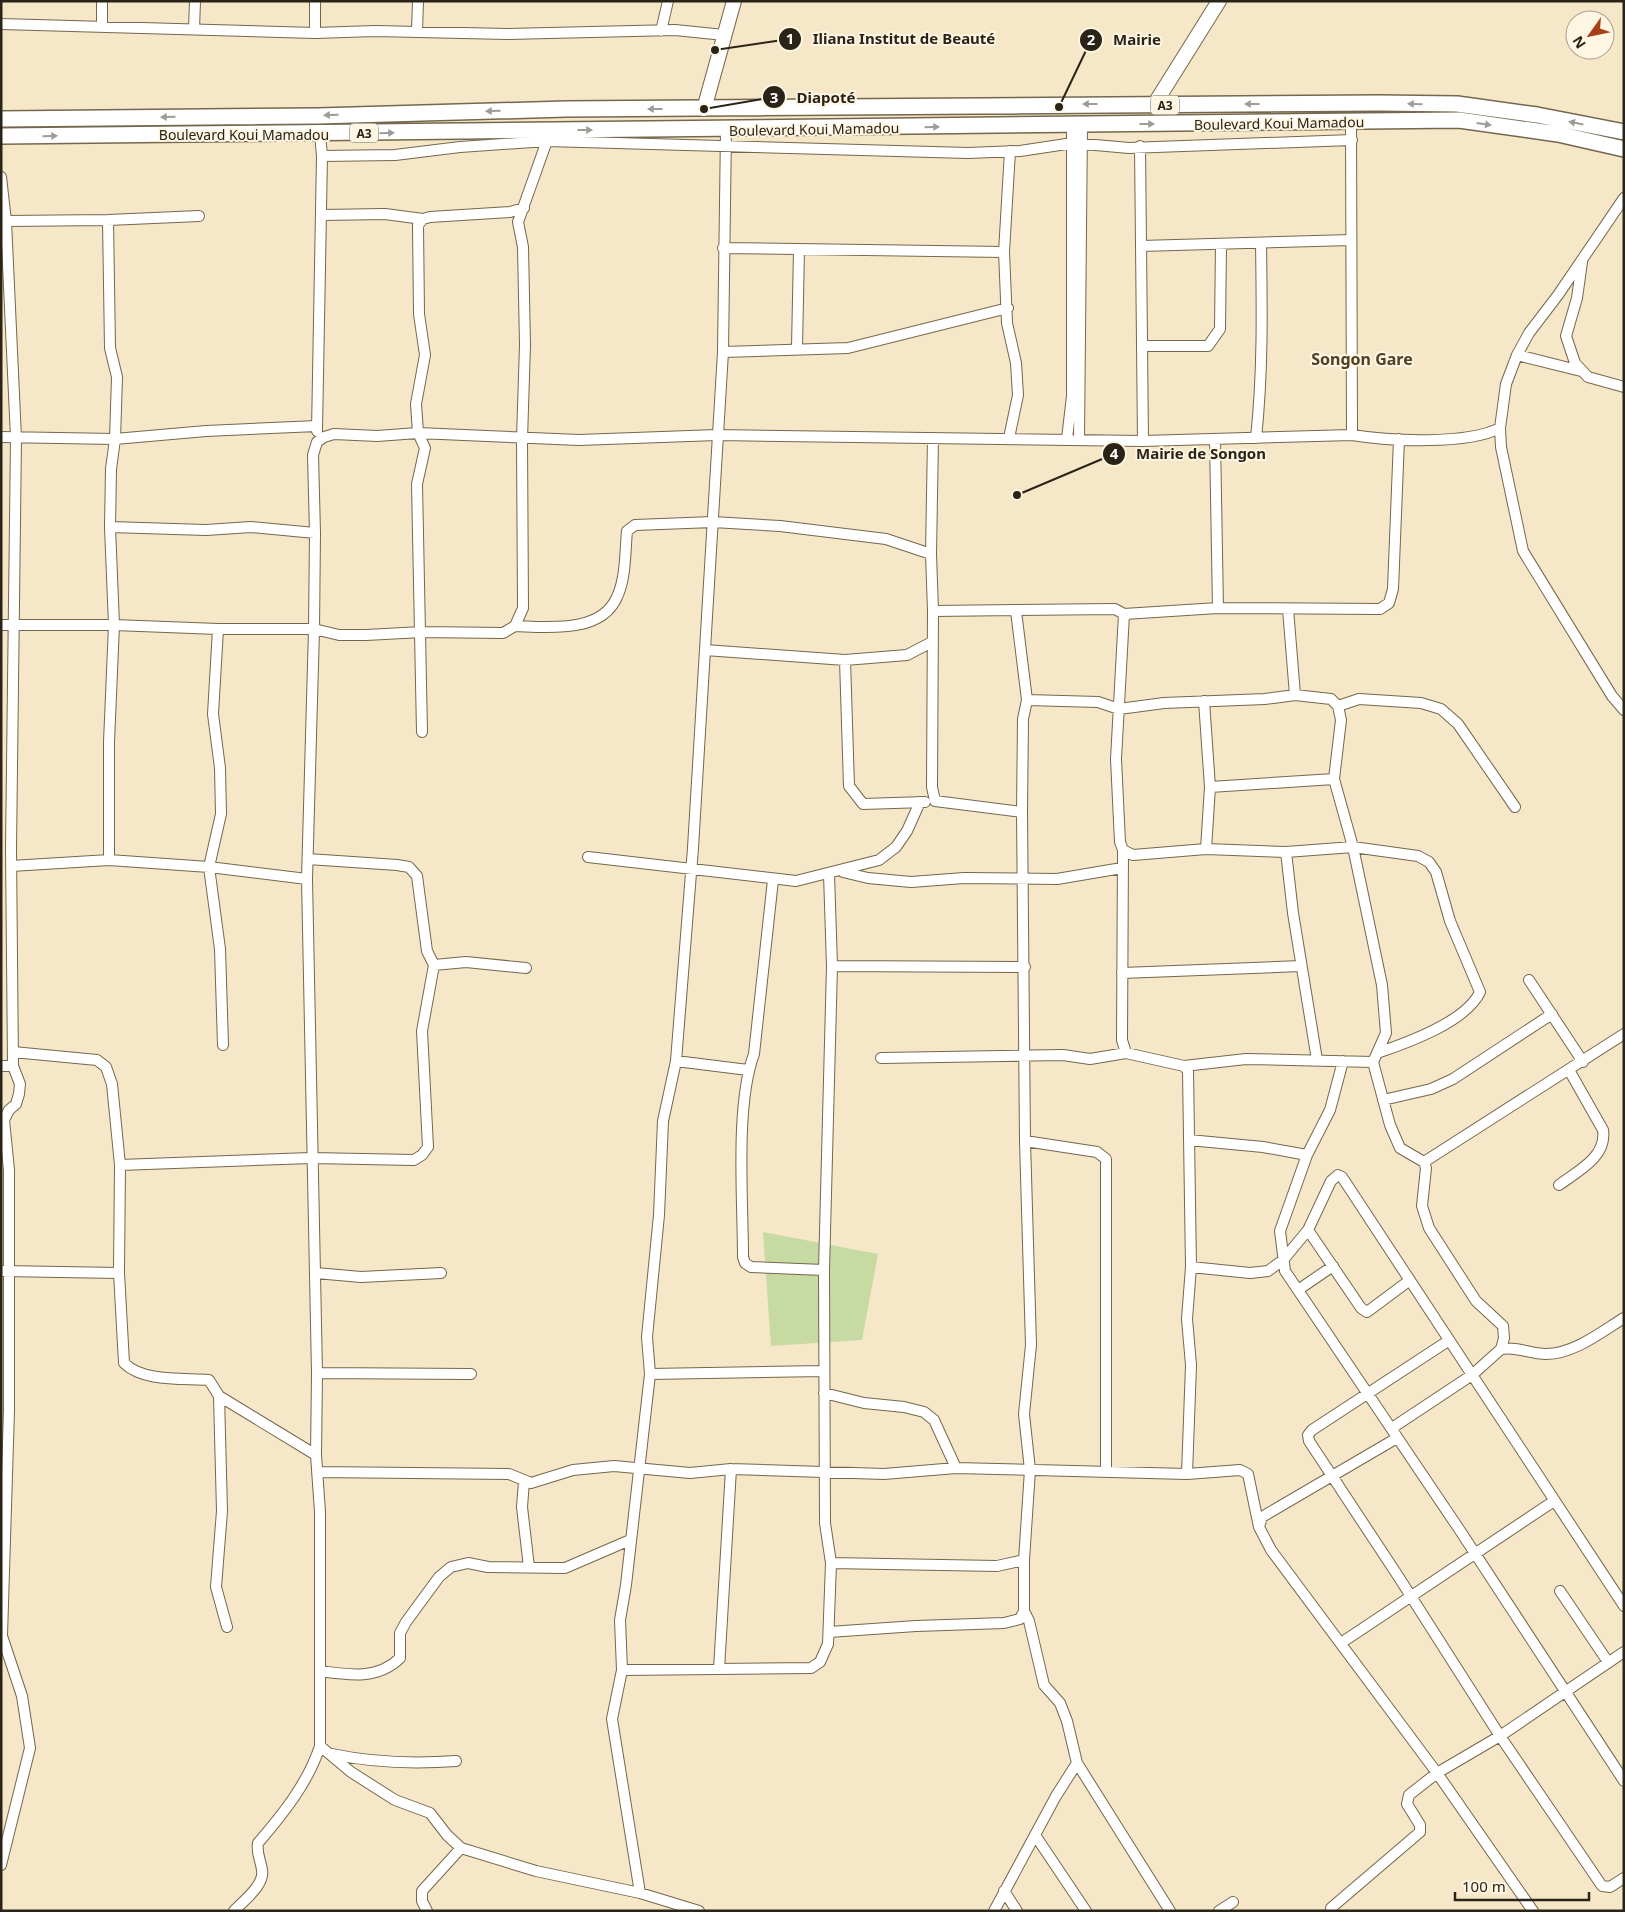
<svg xmlns="http://www.w3.org/2000/svg" width="1625" height="1912" viewBox="0 0 1625 1912" font-family="'Noto Sans',sans-serif">
<rect width="100%" height="100%" fill="#f6e7c8"/>
<path fill="#c6daa2" d="M763,1232l115,22 -16,86 -91,6z"/>
<g fill="none" stroke-linecap="round" stroke-linejoin="round">
<defs>
<path id="street" d="M1,24l314,9v-32
M102,27v-26
M194,29l1,-28
M417,31l1,-30
M661,31l7,-30
M315,33l60,-2 132,3 168,-4 49,5
M1351,122l1,313
M1140,146l3,295
M322,156l73,-1 65,-8 87,-6 421,12 52,-2 53,-8 56,5 223,-8
M1,177l5,44 10,217 -5,411 2,217 7,18 -1,10 -3,10 -7,6 -5,10 5,50v240l-7,226 20,60 8,52 -29,117
M1624,198l-66,97 -29,38 -12,22 -11,29 -6,44 1,19 22,104 89,145 12,14
M321,215l64,-1 38,5
M108,220l2,128 7,29 -2,62 91,-8 111,-5
M6,221l102,-1 91,-4
M1141,246l210,-6
M723,248l281,4
M1582,262l-5,36 -11,38 9,27 13,14 36,10
M1142,346h66l12,-17 1,-85
M797,348l2,-99
M723,352l125,-4 160,-40
M1517,355l64,16
M317,431l5,-275 -2,-22
M1,437l114,2 -4,30 -1,58 4,98 -5,117v118l100,7 98,12
M933,438l-2,116 2,57 182,-2 9,5 -8,145 4,83 3,8 10,5 73,-6 80,3 67,-5 65,9 11,6 7,10 14,49 30,71c-14,30 -73,51 -103,61
M1009,438l9,-43 -2,-32 -9,-40 -3,-71 6,-101
M1256,438c7,-65 6,-130 5,-195
M1067,439l5,-43v-272
M1079,440l3,-316
M110,527l96,3 45,-3 64,6
M1218,608l162,1 9,-6 4,-14 6,-150
M1288,609l7,86
M1016,611l11,89 -4,19 -1,93
M1124,614l94,-6 -3,-169
M1,625h113l104,4h96l25,6h27l56,-3 81,1 12,-7 8,-18 -1,-169 3,-94 -2,-98 -5,-25 31,-87
M515,626c32,1 86,8 102,-29 9,-19 8,-45 10,-66l8,-6 78,-3 67,4 106,13 45,15
M218,629l-5,85 7,54 1,46 -12,53 11,82 3,96
M705,650l140,10 62,-5 25,-13
M845,660l4,126 14,18 62,-2
M1027,700l71,2 21,7 45,-6 101,-4 30,-4 36,4 7,7 3,14 -7,59 19,68 29,138 4,48 -13,29 17,63 10,23 24,14 2,6 -4,38 7,22 47,73 27,25 1,12 -3,11 -29,26 -80,53
M1204,701l6,86 -4,62
M1338,706l21,-7 62,4 20,6 17,15 57,83
M422,732l-5,-248 8,-36 -7,-15 -2,-29 9,-49 -6,-41 -1,-89 5,-6 7,-2 80,-5 14,-4
M1210,787l124,-8
M1123,850l-1,190 4,13 58,13 4,5 3,196 -4,52 4,46 -4,109 53,-4 8,4 11,53
M1286,852l7,61 24,147
M588,857l208,24 83,-21 17,-13 11,-16 13,-29
M11,866l98,-6
M843,872l25,6 43,4 53,-4 93,1 65,-11
M773,880l-19,174c-19,51 -11,146 -11,203l2,6 6,4 73,3
M434,965l32,-3 60,6
M832,966l193,1
M1122,973l179,-7
M1529,980l54,82
M13,1052l84,8 9,7 6,17 8,81 -1,108
M881,1058l182,-3 27,4 36,-6
M676,1061l72,9
M1343,1061l-13,49 -23,45 -27,76 5,40 174,258 165,252
M1,1066h12
M1184,1066l62,-7 127,3
M1383,1100l48,-11 22,-10 99,-65
M1189,1140l74,7 44,8
M1025,1141l72,11 9,7v313
M1424,1162l200,-128
M120,1165l191,-7 103,2 8,-5 6,-8 -6,-116 12,-66 -7,-14 -10,-75 -8,-9 -12,-2 -89,-6
M1559,1185c19,-14 48,-28 44,-55l-34,-60
M1308,1230l53,78 6,4 43,-32
M1191,1267l59,6 18,-2 15,-11 25,-30 23,-49 7,-6 4,2 282,429
M2,1271l117,2 5,90c19,19 58,15 85,17l10,16 3,115 -6,76 11,40
M316,1273l45,4 80,-4
M1298,1290l35,-24
M1448,1341l-136,89 -4,5 1,6 89,135 102,160 102,150 8,1 14,-9
M1501,1349c16,-3 29,5 45,5 28,0 55,-22 78,-36
M317,1373l154,1
M650,1374l174,-3
M824,1393l40,10 40,4 20,5 10,8 22,48
M219,1396l97,59
M1397,1438l-135,79 -3,10 12,23 166,223 96,138
M317,1472l192,2 22,9 42,-13 41,-4 76,7 41,-4 153,5 72,-6 231,6
M524,1481l-2,26 7,60
M831,1563l166,3 27,-6
M1560,1591l48,71
M1024,1611l5,10 15,64 16,18 7,18 10,42 93,148
M829,1632l87,-6 88,-3 16,-4 4,-8v-51l6,-90 -6,-56 7,-69 -6,-204 -3,-329 -87,-11 -3,-14 1,-176
M1341,1643l213,-142
M719,1669l12,-200
M622,1670l189,-2 9,-6 8,-18 3,-81 -6,-40 -1,-253 8,-304 -3,-92
M320,1671c28,4 58,9 80,-13v-25l6,-11 33,-45 12,-10 17,-4 20,4 77,1 65,-28
M320,1746l31,26 44,28 35,13 17,22 14,13 75,23 104,22 59,18
M332,1754c42,9 81,10 124,7
M1035,1835l51,76
M1004,1891l13,20
M640,1893l-28,-174 10,-49 -2,-50 6,-35 24,-211 -3,-37 12,-122 4,-94 13,-60 17,-213 30,-496 3,-222
M1331,1908l89,-76v-7l-13,-21 2,-9 28,-22 63,-37 124,-84
M234,1911c9,-10 31,-26 28,-41 -1,-9 -6,-17 -4,-27 25,-29 50,-60 62,-97v-234l-4,-57 1,-82 -10,-494 7,-250 1,-96 -2,-78 4,-13 7,-5 10,-3 43,2 41,-3 161,7 138,-5 426,6 209,-6c37,6 115,10 148,-7
M427,1911l-5,-10v-10l39,-43
M994,1911l62,-115 21,-33
M1219,1911l14,-9"/>
<path id="secondary" d="M1154,105l65,-104
M704,109l30,-108"/>
<path id="primary" d="M1,119l317,-3 248,-7 813,-6 78,1 80,11 87,17
M1,136c486,-5 972,-10 1458,-16l99,14 66,15"/>
</defs>
<use href="#street" stroke="#74674b" stroke-width="12"/>
<use href="#secondary" stroke="#74674b" stroke-width="16"/>
<use href="#primary" stroke="#74674b" stroke-width="18"/>
<use href="#street" stroke="#fff" stroke-width="10"/>
<use href="#secondary" stroke="#fff" stroke-width="14"/>
<use href="#primary" stroke="#fff" stroke-width="15"/>
</g>
<defs><path id="oneway-solid" d="M-6-.8H1V-3.2L6.5 0L1 3.2V.8H-6Z" transform="scale(1.25)"/></defs>
<g fill="#9f9c97">
<use href="#oneway-solid" transform="translate(1090 104) rotate(-180)"/>
<use href="#oneway-solid" transform="translate(1252 104) rotate(180)"/>
<use href="#oneway-solid" transform="translate(1415 104) rotate(-179)"/>
<use href="#oneway-solid" transform="translate(655 109) rotate(180)"/>
<use href="#oneway-solid" transform="translate(493 111) rotate(179)"/>
<use href="#oneway-solid" transform="translate(331 115) rotate(179)"/>
<use href="#oneway-solid" transform="translate(168 117) rotate(179)"/>
<use href="#oneway-solid" transform="translate(1576 123) rotate(-169)"/>
<use href="#oneway-solid" transform="translate(1147 124)"/>
<use href="#oneway-solid" transform="translate(1484 124) rotate(8)"/>
<use href="#oneway-solid" transform="translate(932 127) rotate(-1)"/>
<use href="#oneway-solid" transform="translate(585 130)"/>
<use href="#oneway-solid" transform="translate(387 133) rotate(-1)"/>
<use href="#oneway-solid" transform="translate(50 136) rotate(-1)"/>
</g>
<g text-anchor="middle" dominant-baseline="central" stroke-width="4" stroke-linejoin="round" paint-order="stroke">
<g fill="#fef5e2" stroke="#6a6355" stroke-width="1">
<rect x="1151" y="95.5" width="28" height="19" rx="4"/>
<rect x="350" y="123.5" width="28" height="19" rx="4"/>
</g>
<g font-size="12" font-weight="bold" fill="#2a2418">
<text x="1165" y="105">A3</text>
<text x="364" y="133">A3</text>
</g>
<g font-size="14" fill="#2a2418" stroke="#fef5e2">
<text transform="translate(1279 123) rotate(-1)">Boulevard Koui Mamadou</text>
<text transform="translate(814 129) rotate(-1)">Boulevard Koui Mamadou</text>
<text x="244" y="134">Boulevard Koui Mamadou</text>
</g>
<g font-size="16" font-weight="bold" fill="#4d4126" stroke="#fef5e2">
<text x="1362" y="359">Songon Gare</text>
</g>
</g>
<path fill="none" stroke="#2a2418" stroke-width="2" d="M715 50L790 39M1059 107L1091 40M704 109L774 97M1017 495L1114 454"/>
<g fill="#2a2418" stroke="#fef5e2" stroke-width="2">
<circle cx="715" cy="50" r="5"/>
<circle cx="1059" cy="107" r="5"/>
<circle cx="704" cy="109" r="5"/>
<circle cx="1017" cy="495" r="5"/>
<circle cx="790" cy="39" r="12"/>
<circle cx="1091" cy="40" r="12"/>
<circle cx="774" cy="97" r="12"/>
<circle cx="1114" cy="454" r="12"/>
</g>
<g font-size="15" text-anchor="middle" font-weight="bold" fill="#fff">
<text x="790" y="44">1</text>
<text x="1091" y="45">2</text>
<text x="774" y="103">3</text>
<text x="1114" y="459">4</text>
</g>
<g font-size="15" text-anchor="middle" font-weight="bold" fill="#2a2418" stroke="#fef5e2" stroke-width="4" stroke-linejoin="round" paint-order="stroke">
<text x="904" y="44">Iliana Institut de Beauté</text>
<text x="1137" y="45">Mairie</text>
<text x="826" y="103">Diapoté</text>
<text x="1201" y="459">Mairie de Songon</text>
</g>
<rect width="1625" height="1912" fill="none" stroke="#2a2418" stroke-width="5"/>
<g transform="translate(1590 35) rotate(237)"><circle r="24" fill="#fef5e2" stroke="#a9a191"/>
<path d="M0-4L9 19L0 12L-9 19Z" fill="#a64018"/>
<text y="-8" font-size="14" font-weight="bold" text-anchor="middle" fill="#2a2418">N</text>
</g>
<path d="M1455 1892v8h134v-8" fill="none" stroke="#2a2418" stroke-width="2.5"/>
<text x="1462" y="1892" font-size="15" fill="#2a2418" stroke="#fef5e2" stroke-width="4" paint-order="stroke">100 m</text>
</svg>
